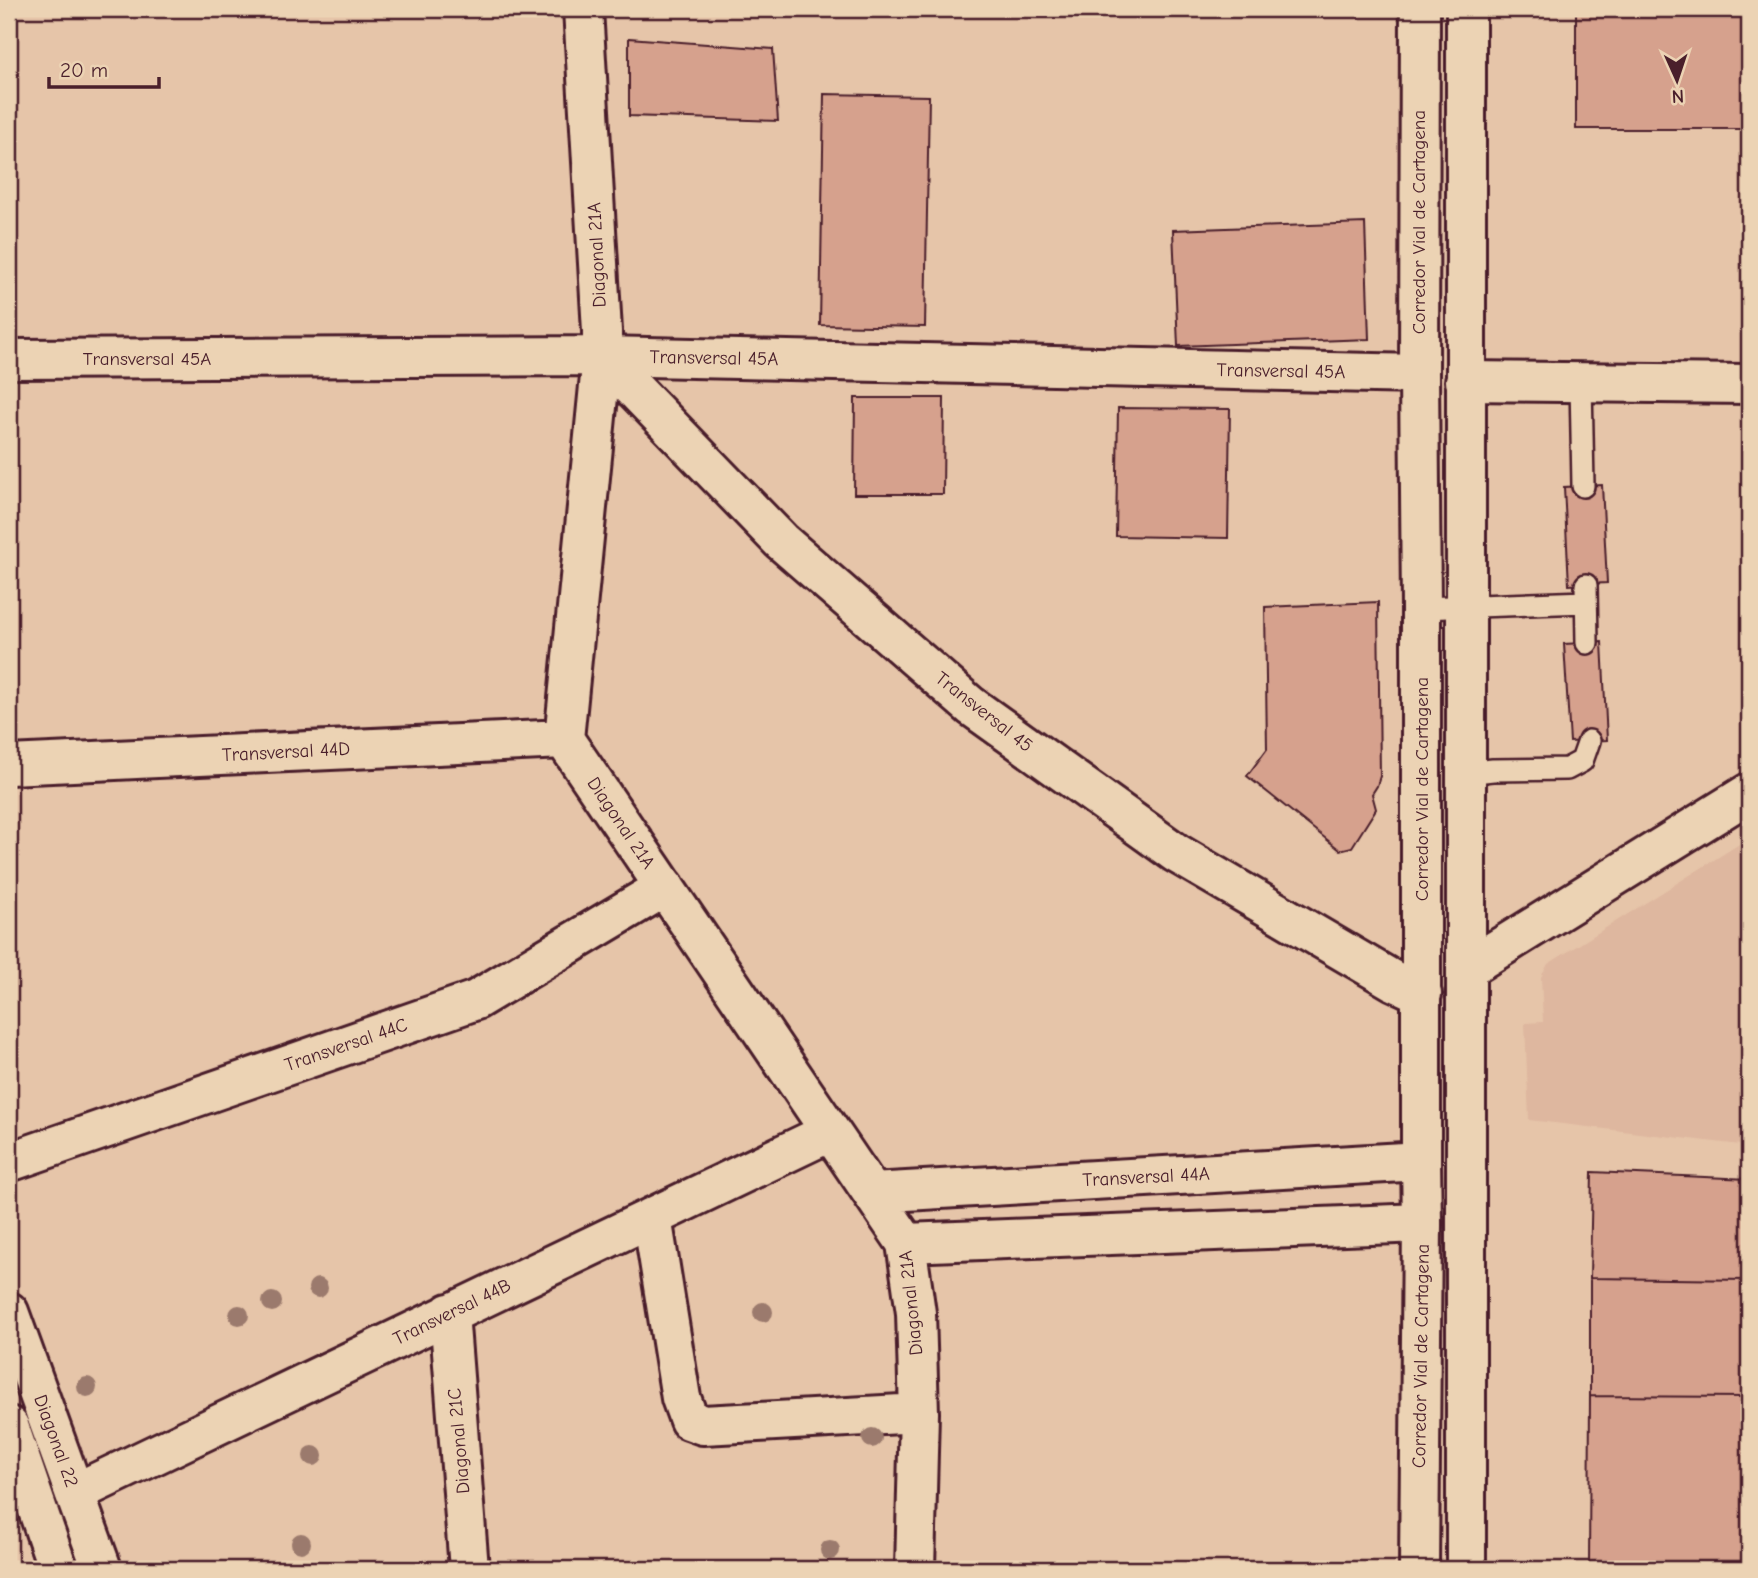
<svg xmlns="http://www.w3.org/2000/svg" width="1758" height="1578" viewBox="0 0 1758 1578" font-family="'Comic Neue',sans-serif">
<rect width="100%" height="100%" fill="#e6c5a9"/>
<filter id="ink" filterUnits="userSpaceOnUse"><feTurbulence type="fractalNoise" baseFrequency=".0143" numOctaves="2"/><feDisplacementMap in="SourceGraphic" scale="14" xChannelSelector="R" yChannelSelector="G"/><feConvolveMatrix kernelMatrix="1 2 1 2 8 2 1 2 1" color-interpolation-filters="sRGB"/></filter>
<g filter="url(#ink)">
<path fill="#deb79f" d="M1749,838v308l-220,-26 -4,-97 18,-1 -2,-45 7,-13z"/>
<path fill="#d6a18d" stroke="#4a1f2b" stroke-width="2" d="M1576,9h173v120h-173z
M629,38l144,11 5,72 -149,-5z
M824,94l105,2 -4,231 -105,-2z
M1365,223l4,116 -191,7 -5,-116z
M855,398h89l-1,96h-89z
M1118,408l112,1 -2,129 -112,-2z
M1602,485l5,98 -38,2 -5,-98z
M1378,602l2,174 -3,10 -5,8 4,15 -24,38 -12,3 -93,-74 20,-27 -2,-142z
M1602,642l5,98 -37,2 -6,-98z
M1592,1172l157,7v101l-159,-2z
M1590,1278l159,2v117l-159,-1z
M1590,1396l159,1v172h-160z"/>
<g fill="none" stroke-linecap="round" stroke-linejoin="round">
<defs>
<path id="service" d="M1581,382l2,104
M1586,585l1,58
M1421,608l165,-6
M1465,773l28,-3 74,-1 15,-8 7,-20"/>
<path id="minor" d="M1465,381l284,3
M9,765l555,-26
M1466,969l283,-176
M9,1162l467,-162 189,-113
M872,1193l549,-32
M652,1217l29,181 8,22 14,5 216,-12
M906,1243l516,-20
M449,1313l20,256
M75,1493l755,-361
M915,1569l4,-156 -3,-100 -10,-70 -342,-504 38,-383 817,18"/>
<path id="tertiary" d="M583,9l19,322v25
M602,356l179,185 190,165 205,147 218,128 28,13
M9,359l593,-3"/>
<path id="primary" d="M1466,9v1560
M9,1312l93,257
M9,1426l49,143
M1419,1569l3,-346 -1,-62v-553l-2,-234 1,-365"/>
</defs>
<use href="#service" stroke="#4a1f2b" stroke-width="26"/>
<use href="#minor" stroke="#4a1f2b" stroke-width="44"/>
<use href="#tertiary" stroke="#4a1f2b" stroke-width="44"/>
<use href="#primary" stroke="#4a1f2b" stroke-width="44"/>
<use href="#service" stroke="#ecd3b4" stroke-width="21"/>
<use href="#minor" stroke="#ecd3b4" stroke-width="38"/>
<use href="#tertiary" stroke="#ecd3b4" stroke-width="38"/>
<use href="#primary" stroke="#ecd3b4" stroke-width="38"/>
</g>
<g fill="#9b7a6d">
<circle cx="318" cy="1288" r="10"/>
<circle cx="272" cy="1302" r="10"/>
<circle cx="763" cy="1312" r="10"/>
<circle cx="239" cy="1315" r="10"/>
<circle cx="87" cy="1387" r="10"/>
<circle cx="872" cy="1438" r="10"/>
<circle cx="313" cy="1456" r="10"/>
<circle cx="301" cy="1543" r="10"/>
<circle cx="830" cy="1550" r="10"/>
</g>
</g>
<g text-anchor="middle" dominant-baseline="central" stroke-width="7" stroke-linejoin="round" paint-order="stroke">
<g font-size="19" fill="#4a1f2b" stroke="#ecd3b4">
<text transform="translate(1419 222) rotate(-90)">Corredor Vial de Cartagena</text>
<text transform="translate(597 255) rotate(-93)">Diagonal 21A</text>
<text transform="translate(714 358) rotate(1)">Transversal 45A</text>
<text x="147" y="359">Transversal 45A</text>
<text transform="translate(1281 371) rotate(1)">Transversal 45A</text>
<text transform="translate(984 712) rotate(38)">Transversal 45</text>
<text transform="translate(286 752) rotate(-3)">Transversal 44D</text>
<text transform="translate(1422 789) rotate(-90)">Corredor Vial de Cartagena</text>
<text transform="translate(621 823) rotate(56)">Diagonal 21A</text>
<text transform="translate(346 1045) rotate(-19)">Transversal 44C</text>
<text transform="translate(1146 1177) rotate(-3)">Transversal 44A</text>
<text transform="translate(911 1303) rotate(-96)">Diagonal 21A</text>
<text transform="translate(452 1312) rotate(-26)">Transversal 44B</text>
<text transform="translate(1421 1356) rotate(-89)">Corredor Vial de Cartagena</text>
<text transform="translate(56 1441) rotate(70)">Diagonal 22</text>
<text transform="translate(459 1441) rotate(-95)">Diagonal 21C</text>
</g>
</g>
<rect width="1758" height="1578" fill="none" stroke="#ecd3b4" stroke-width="35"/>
<rect x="18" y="18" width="1723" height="1543" fill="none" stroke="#4a1f2b" stroke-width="2.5" filter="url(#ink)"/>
<g transform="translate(1677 80) rotate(177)" stroke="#ecd3b4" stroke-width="5" paint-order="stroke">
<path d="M0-5L12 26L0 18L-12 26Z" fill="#4a1f2b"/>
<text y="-10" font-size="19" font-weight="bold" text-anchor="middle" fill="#4a1f2b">N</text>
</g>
<path d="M49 77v10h110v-10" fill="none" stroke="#4a1f2b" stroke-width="3.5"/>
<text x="60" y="77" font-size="21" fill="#4a1f2b" stroke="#ecd3b4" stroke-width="5" paint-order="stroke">20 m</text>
</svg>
